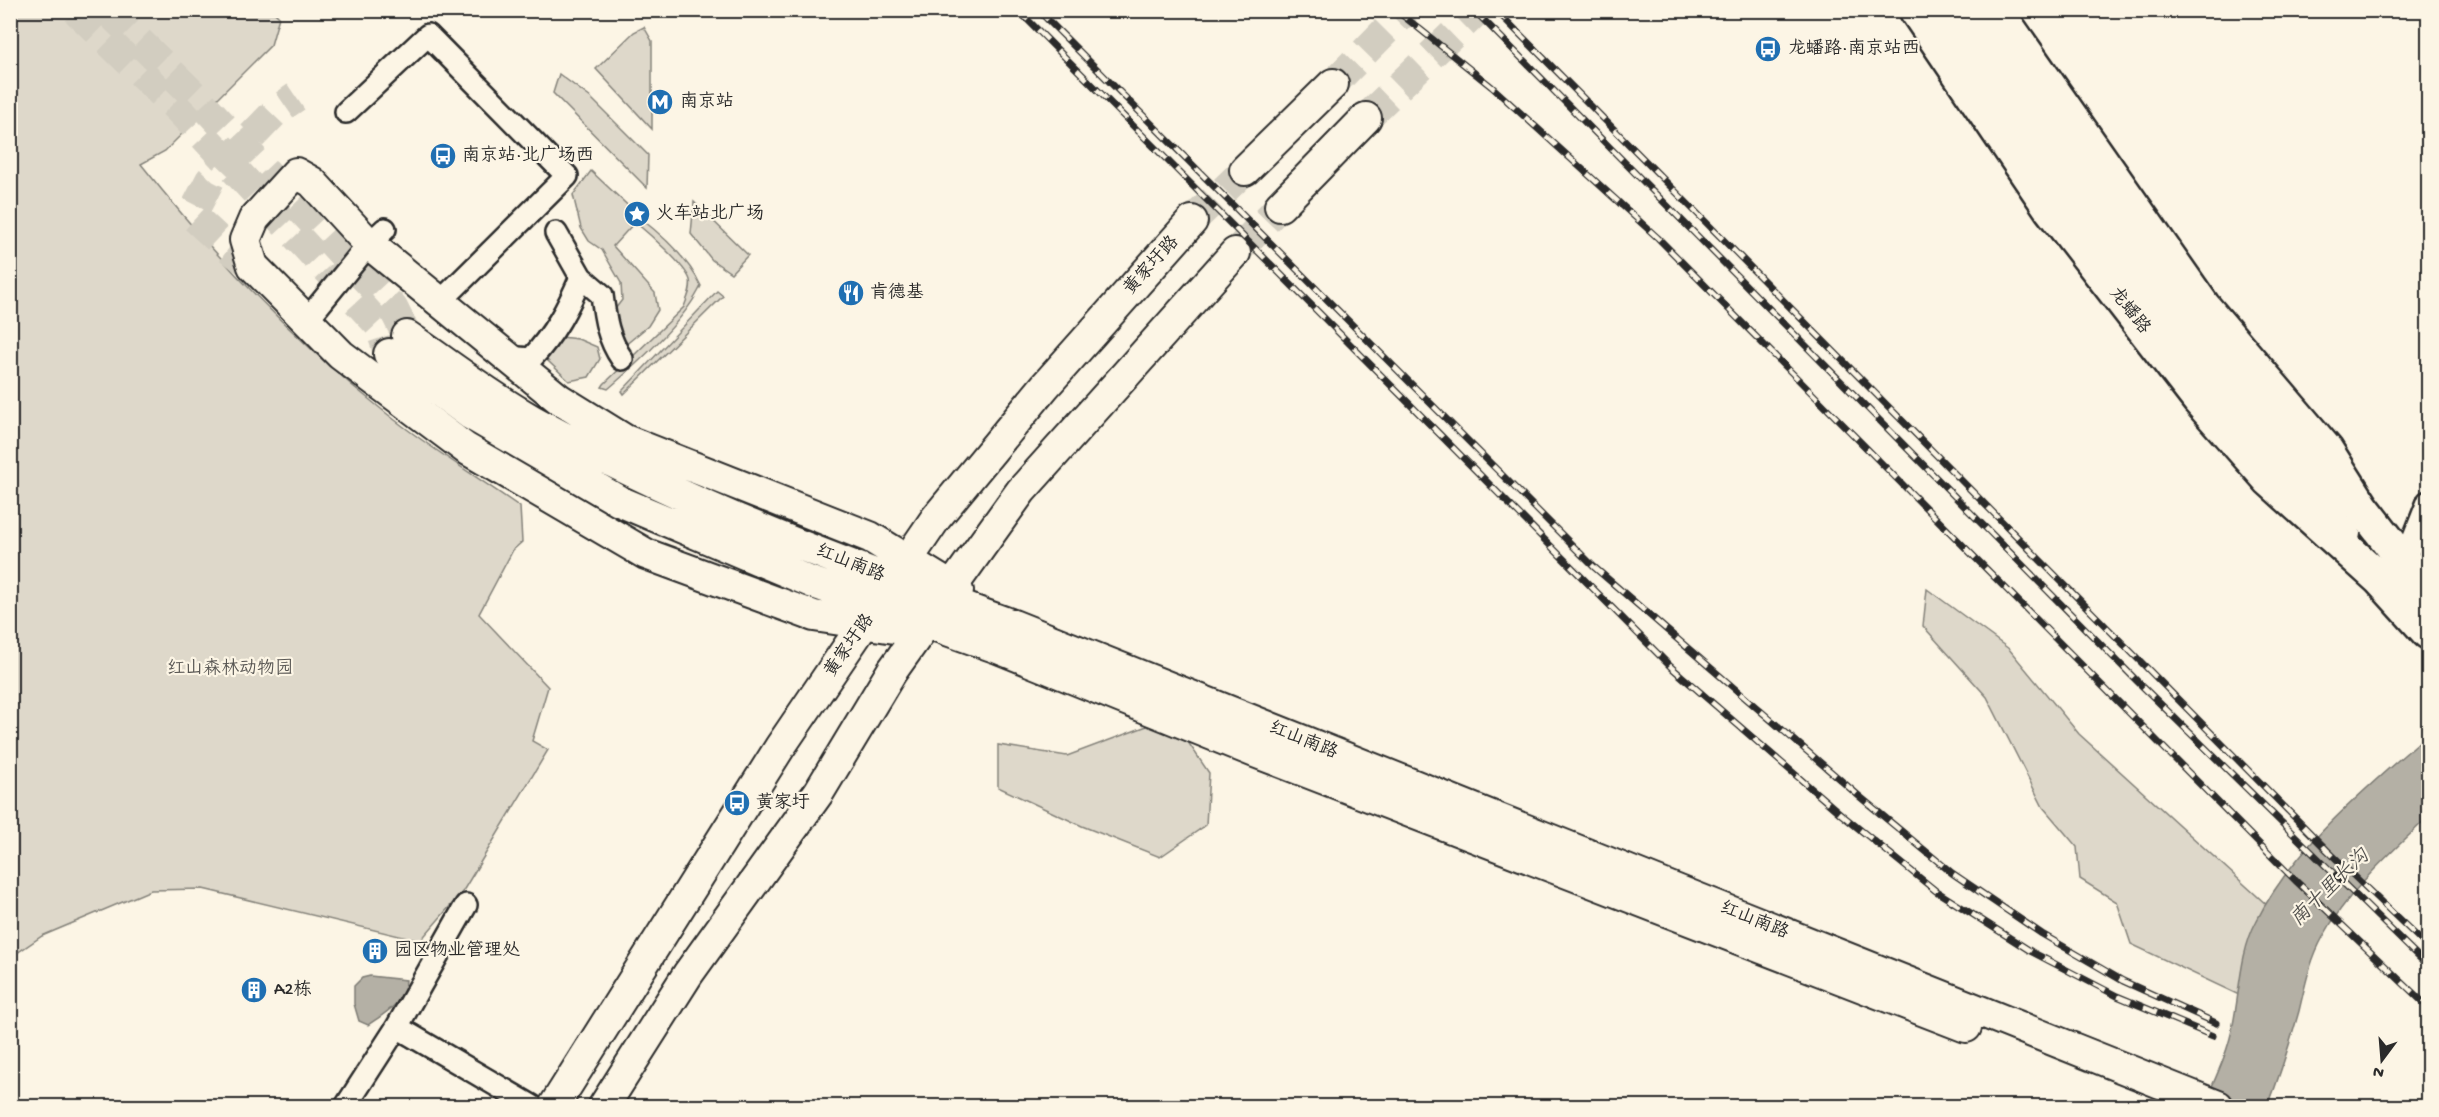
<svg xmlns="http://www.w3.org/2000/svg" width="2439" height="1117" viewBox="0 0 2439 1117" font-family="'Gochi Hand','LXGW WenKai TC',sans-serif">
<rect width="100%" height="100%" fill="#fcf5e5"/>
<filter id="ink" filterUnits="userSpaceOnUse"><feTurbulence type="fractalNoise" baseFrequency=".0167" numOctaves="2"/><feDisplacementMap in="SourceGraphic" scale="12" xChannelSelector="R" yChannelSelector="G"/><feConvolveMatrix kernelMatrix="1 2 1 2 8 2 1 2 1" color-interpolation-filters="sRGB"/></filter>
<g filter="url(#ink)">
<path fill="#ded8ca" stroke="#84827a" stroke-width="1.5" d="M11,11h262l6,6 -8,28 -106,106 -24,13c71,90 154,177 245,249 42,34 90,63 134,94l2,35 -9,8 -34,64 69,73 -16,54 16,9 -85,141 -43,50 -217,-52 -52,1 -109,46 -31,21z
M644,27l8,14v88l-56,-60 38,-37z
M559,74l32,24 57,57 -1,33 -94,-95z
M591,171l48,45 -2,4 3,-2c22,17 49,42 61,68 -16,34 -64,78 -93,103l-6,-2 2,-3 80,-77c3,-9 8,-18 6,-27 -4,-14 -43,-48 -55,-58l-22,24 42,47 3,17 -10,16 -24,20 -12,-33 10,-13 -1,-17 -19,-33 -13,-9 -8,-13 -8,-33z
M694,202l54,53 -17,18 -19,-13 -21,-26z
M717,291l6,5 -99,98 -2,-3z
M561,337l17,2 19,8 3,12 -11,18 -20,4 -22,-21 -3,-10z
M1927,589l82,60 70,85 189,172 -27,90 -110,-52 -14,-42 -37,-23 -3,-32 -34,-40 -56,-110 -64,-71z
M1171,717l38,56 -3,52 -46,32 -78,-31 -84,-39v-42l69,11z"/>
<path fill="#b4b0a5" stroke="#7d7b74" stroke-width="1.5" d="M2428,734v83c-38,37 -79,72 -105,120 -13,23 -18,49 -24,74 -9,32 -19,64 -31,95h-65c10,-22 21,-44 27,-68 10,-37 8,-82 26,-116 37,-75 111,-134 172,-188z
M370,976l36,4c-1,23 -21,33 -38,45l-9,-4 -5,-17v-18l8,-8z"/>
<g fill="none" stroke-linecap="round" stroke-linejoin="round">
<path stroke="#d2cdc0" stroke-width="30" stroke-dasharray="30 15" stroke-linecap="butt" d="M76,10l107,104 196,211 10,29
M107,10l91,89 195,209 14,28
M1333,84l73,-74
M1366,118l112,-108
M1192,221l53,-51
M1235,253l45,-47
M253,266l-31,-23 -30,-28 18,-35 67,-70 19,-13"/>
<defs>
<path id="street" d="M346,112l82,-77 139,141 -128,127
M581,277l21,18c3,24 6,44 20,64
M306,321l63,-77 16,-15
M506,357l25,2c23,-25 37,-51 50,-82l-25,-44
M2404,563l24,-61
M466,905l-69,122 135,79
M346,1106l51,-79"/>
<path id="secondary" d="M1938,10l124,184 125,161 158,178
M1970,10l101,154 145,189 132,149
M1245,170l88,-86
M1280,206l86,-88
M407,336c41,28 82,60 125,84 152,85 318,146 481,205l1205,481
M389,354l81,60 149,87 192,81 187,66 257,104 711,275
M908,630l-94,-14 -168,-62 -181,-106 -124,-93 -88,-89 -8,-26 9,-21 42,-46 16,9 57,62 190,155 66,41 245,97 88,54
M554,1106l226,-359 156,-229 109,-132 147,-165
M604,1106l84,-132 131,-182 73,-121 90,-126 39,-54 214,-238"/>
<path id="primary" d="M1916,10l135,199 148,191 71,80 110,99 48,53
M1996,10l207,296 123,144 36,57 66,85"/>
</defs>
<use href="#street" stroke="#2b2b2b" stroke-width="26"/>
<use href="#secondary" stroke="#2b2b2b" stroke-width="34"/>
<use href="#primary" stroke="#2b2b2b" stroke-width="38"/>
<use href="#street" stroke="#fcf5e5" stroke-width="21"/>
<use href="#secondary" stroke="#fcf5e5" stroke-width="30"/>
<use href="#primary" stroke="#fcf5e5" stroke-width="33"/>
<defs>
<path id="rail" d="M1018,10l653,657 171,148 94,76 96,61 85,44 96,40
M1038,10l556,557 265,229 93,77 90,61 81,47 93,42
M1396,10l96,77 166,151 639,644 131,125
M1474,10l663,671 291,285
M1496,10l831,840 101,97"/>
</defs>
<use href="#rail" stroke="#2b2b2b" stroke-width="7"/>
<use href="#rail" stroke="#fcf5e5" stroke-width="4.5" stroke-dasharray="14" stroke-linecap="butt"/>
</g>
</g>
<defs>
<symbol id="bus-disc" viewBox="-11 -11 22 22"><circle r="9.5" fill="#1f6fb2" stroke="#fcf5e5"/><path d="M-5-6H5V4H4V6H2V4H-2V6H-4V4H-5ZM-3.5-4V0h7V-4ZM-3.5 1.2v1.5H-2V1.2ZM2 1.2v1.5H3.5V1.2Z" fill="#fff"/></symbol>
<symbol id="metro-disc" viewBox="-11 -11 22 22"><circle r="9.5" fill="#1f6fb2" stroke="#fcf5e5"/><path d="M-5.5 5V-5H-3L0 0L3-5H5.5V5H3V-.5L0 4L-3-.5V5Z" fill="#fff"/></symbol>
<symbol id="sight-disc" viewBox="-11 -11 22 22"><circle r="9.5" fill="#1f6fb2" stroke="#fcf5e5"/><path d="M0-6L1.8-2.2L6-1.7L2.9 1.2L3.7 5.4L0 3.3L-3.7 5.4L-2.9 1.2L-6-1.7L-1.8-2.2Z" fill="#fff"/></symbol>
<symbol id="restaurant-disc" viewBox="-11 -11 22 22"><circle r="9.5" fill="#1f6fb2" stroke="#fcf5e5"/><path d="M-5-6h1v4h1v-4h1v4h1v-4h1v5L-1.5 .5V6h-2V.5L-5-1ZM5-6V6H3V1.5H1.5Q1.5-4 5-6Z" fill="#fff"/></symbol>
<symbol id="building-disc" viewBox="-11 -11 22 22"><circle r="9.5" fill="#1f6fb2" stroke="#fcf5e5"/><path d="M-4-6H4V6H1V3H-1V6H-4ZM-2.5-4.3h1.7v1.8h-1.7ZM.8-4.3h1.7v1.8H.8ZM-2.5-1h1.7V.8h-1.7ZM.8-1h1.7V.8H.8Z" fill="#fff"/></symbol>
</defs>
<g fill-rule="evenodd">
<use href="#bus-disc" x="1753" y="34" width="30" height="30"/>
<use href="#metro-disc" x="645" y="87" width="30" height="30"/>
<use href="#bus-disc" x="428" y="141" width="30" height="30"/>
<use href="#sight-disc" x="622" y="199" width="30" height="30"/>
<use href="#restaurant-disc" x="836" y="278" width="30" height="30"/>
<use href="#bus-disc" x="722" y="788" width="30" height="30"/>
<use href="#building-disc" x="360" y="936" width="30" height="30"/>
<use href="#building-disc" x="239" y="975" width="30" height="30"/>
</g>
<g text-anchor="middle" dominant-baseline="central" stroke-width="4.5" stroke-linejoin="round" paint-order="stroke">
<g font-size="18" fill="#2b2b2b" stroke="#fcf5e5" text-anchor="start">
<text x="1788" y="49">龙蟠路·南京站西</text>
<text x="680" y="102">南京站</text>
<text x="462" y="156">南京站·北广场西</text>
<text x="656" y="214">火车站北广场</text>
<text x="870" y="293">肯德基</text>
<text x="756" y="803">黄家圩</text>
<text x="394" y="951">园区物业管理处</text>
<text x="274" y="990">A2栋</text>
</g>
<g font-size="18" fill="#2b2b2b" stroke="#fcf5e5">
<text transform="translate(1152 266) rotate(-48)">黄家圩路</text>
<text transform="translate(2129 311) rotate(52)">龙蟠路</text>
<text transform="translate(850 564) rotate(22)">红山南路</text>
<text transform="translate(850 646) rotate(-55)">黄家圩路</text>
<text transform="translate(1303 741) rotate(22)">红山南路</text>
<text transform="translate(1754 921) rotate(22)">红山南路</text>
</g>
<g font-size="18" fill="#585653" stroke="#fcf5e5">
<text x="230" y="669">红山森林动物园</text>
</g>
<g font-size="20" font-style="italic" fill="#545350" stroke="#fcf5e5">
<text transform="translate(2331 889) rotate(-44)">南十里长沟</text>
</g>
</g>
<rect width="2439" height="1117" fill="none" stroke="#fcf5e5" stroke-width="36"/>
<rect x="18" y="18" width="2403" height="1081" fill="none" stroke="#2b2b2b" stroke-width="2" filter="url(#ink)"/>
<g transform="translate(2382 1060) rotate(196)" stroke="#fcf5e5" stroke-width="4.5" paint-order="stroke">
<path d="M0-4.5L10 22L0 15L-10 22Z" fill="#2b2b2b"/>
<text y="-9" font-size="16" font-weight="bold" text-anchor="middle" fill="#2b2b2b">N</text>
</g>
</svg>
